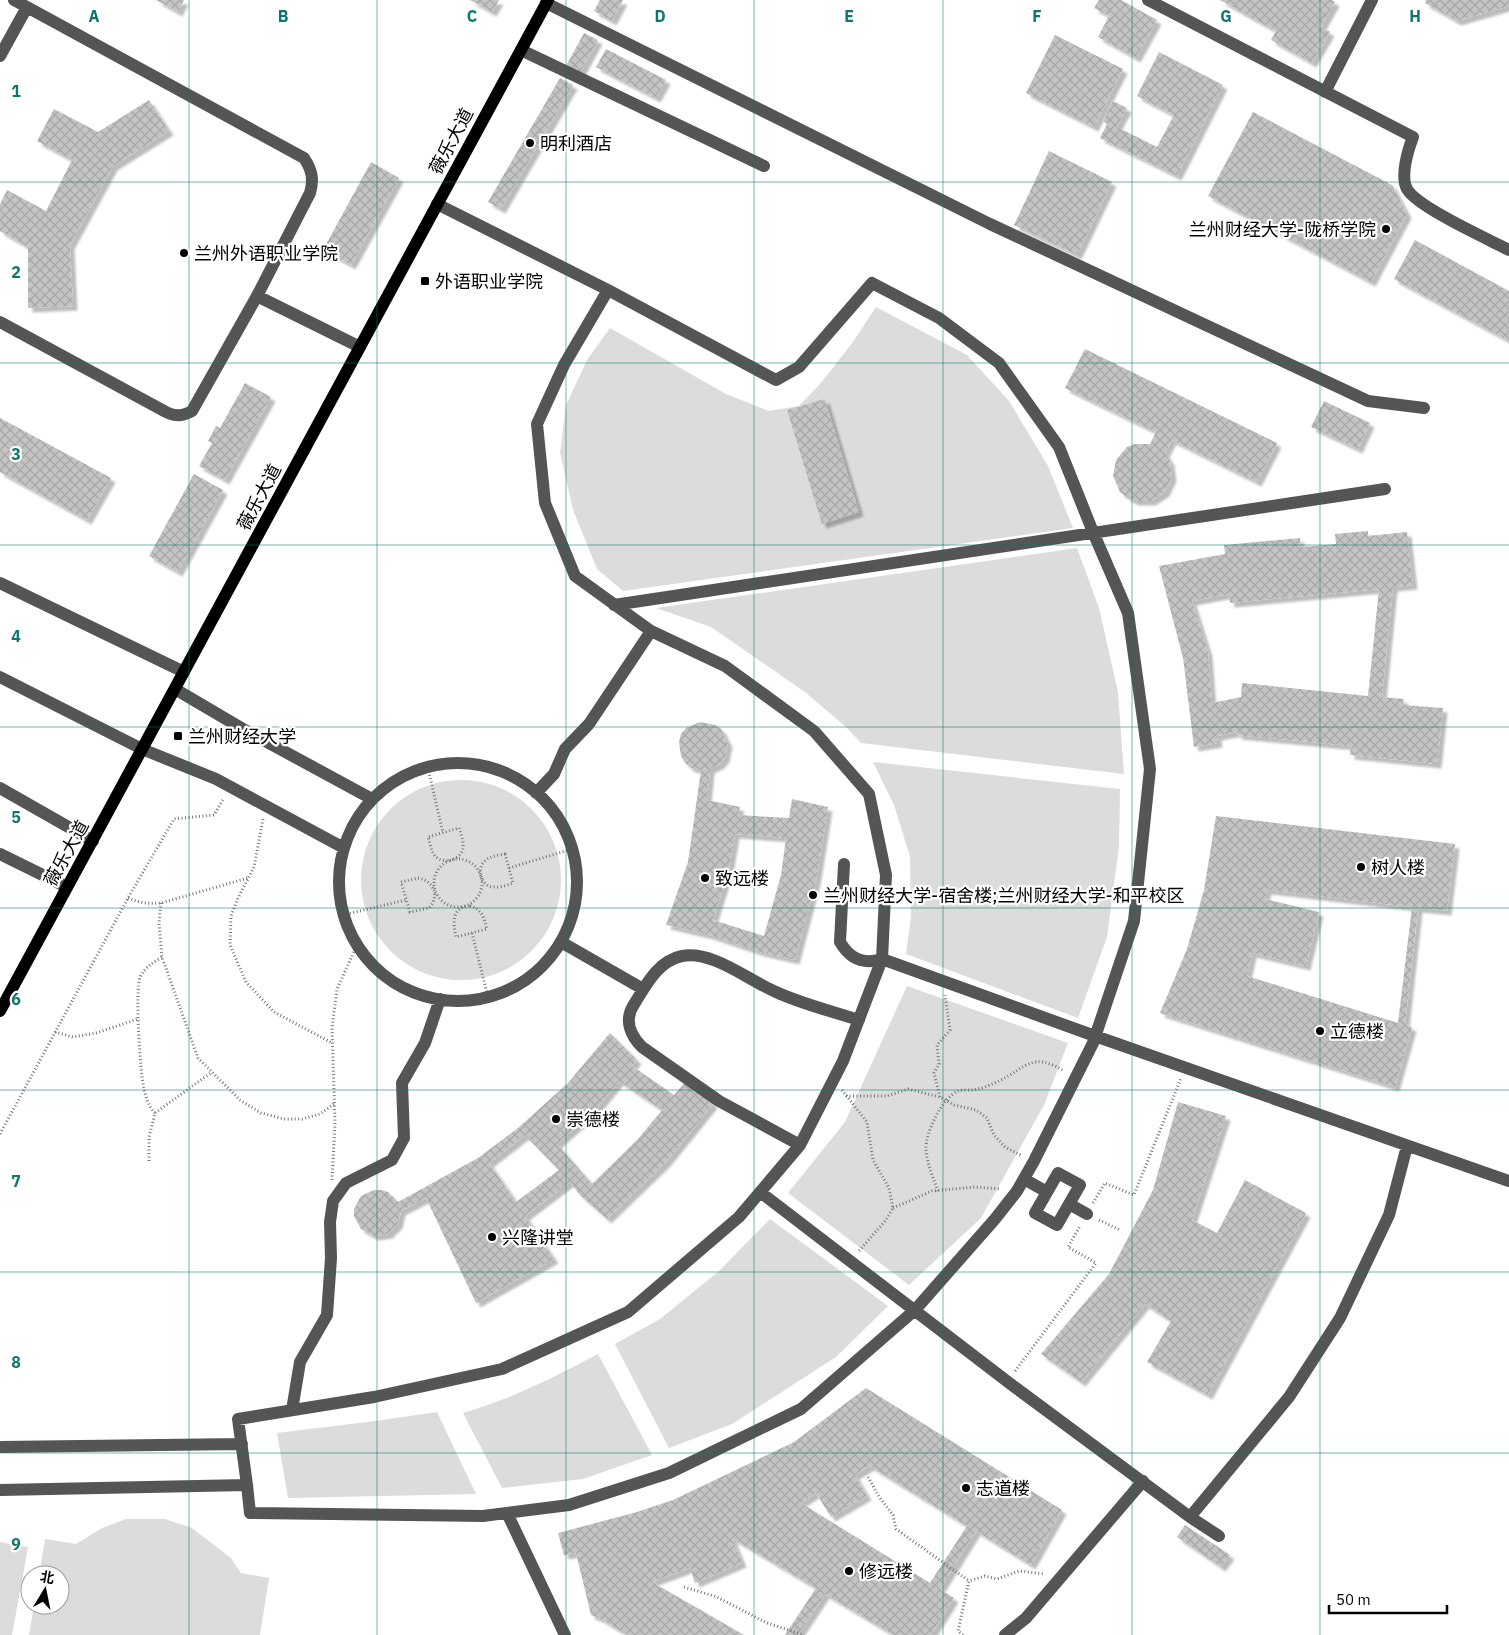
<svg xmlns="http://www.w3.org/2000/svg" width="1509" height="1635" viewBox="0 0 1509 1635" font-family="'IBM Plex Sans','Noto Sans SC',sans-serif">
<defs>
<pattern id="building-cross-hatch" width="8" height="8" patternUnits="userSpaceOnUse" patternTransform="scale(1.25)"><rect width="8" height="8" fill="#c4c4c4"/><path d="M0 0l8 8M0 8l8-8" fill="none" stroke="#a7a7a7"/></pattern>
<filter id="shadow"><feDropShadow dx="4.5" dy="4.5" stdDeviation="1" flood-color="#0004"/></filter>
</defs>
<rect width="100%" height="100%" fill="#fff"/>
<path fill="#dcdcdc" d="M876,307l91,48 42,46 39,65 25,62 -450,63 -26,-22 -24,-59 -13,-57 6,-48 21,-45 23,-32 116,66 43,17 30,-5 21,-22 33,-42z
M1077,548l22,60 19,84 6,82 -263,-31 -15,-16 -41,-35 -94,-65 -55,-19z
M873,762l247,27 -1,58 -12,90 -29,81 -172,-64 5,-37 -1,-60 -16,-52z
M361 880a100 100 0 1 1 200 0a100 100 0 1 1-200 0Z
M907,986l161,57 -24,62 -63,113 -72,67 -121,-92 57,-71z
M770,1219l118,87 -52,51 -104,67 -63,24 -54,-104 45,-25 59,-48z
M598,1354l54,101 -69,24 -81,9 -39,-75c49,-14 91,-36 135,-59z
M437,1412l39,82 -188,4 -11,-65 98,-12z
M126,1519h39l27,9 39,30 10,15 28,5 -9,57h-231l5,-30h26v-30h-21l6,-36 31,5 26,-16z
M0,1542l28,5 -16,88h-12z"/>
<path fill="url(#building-cross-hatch)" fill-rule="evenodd" filter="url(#shadow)" d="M156,0h28l-6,12z
M470,0h29l-7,12z
M600,0h23l-11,21 -18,-10z
M1099,0h22l36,20 -21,38 -38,-21 11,-21 -15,-8z
M1220,0h112l3,2 -14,25 9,5 -18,31 -41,-23 5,-9z
M1426,0h83v6l-52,15 -32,-18z
M584,33l14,7 -18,33 -14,-7z
M1055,35l68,34 -29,58 -68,-34z
M606,49l60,31 -10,18 -60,-31z
M1159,52l64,33 -46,91 -77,-38 7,-14 -4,-3 10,-20 14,7 -10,19 40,20 17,-32 -37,-19z
M560,78l13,7 -72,124 -13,-7z
M149,100l20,31 -56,35 -43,79 3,61 -45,2v-61l-28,-16v-27l7,-14 39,21 26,-51 -35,-19 17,-32 44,23z
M1253,112l139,73 15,29 -36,68 -163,-86z
M1049,151l63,31 -35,73 -63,-30z
M371,162l28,16 -48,87 -28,-15z
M1415,240l94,51v50l-115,-62z
M1085,349l192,94 -20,39 -85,-42 -7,13 5,8 2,16 -7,15 -14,9h-17l-7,-4 -7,-5 -7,-16 3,-16 11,-13 8,-3h15l6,-12 -91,-44z
M245,383l26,14 -46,83 -26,-14 13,-23 -4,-2 8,-15 4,2z
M825,399l34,113 -37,12 -35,-114z
M1324,401l46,22 -12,26 -47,-22z
M0,418l111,60 -24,42 -87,-48z
M194,474l29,16 -45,82 -29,-16z
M1368,531v5l39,-4 6,53 -20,2 -11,110 22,2 -1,6 40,3 -6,56 -87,-9 1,-9 -114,-11 1,-3 -21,4 1,7 -24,4 -11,-89 -24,-92 66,-12 -1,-9 76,-7 1,9 35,-3 -1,-10zM1379,589l-11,107 -126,-13 -1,14 -29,6 -4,-51 -16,-51 37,-7 1,9z
M700,722l15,3 6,4 7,14 -3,15 -5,6 -10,5 -3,31 33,7 -2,8 51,3 3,-19 36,8 -12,74 -21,79 -35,-8 -51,-17 -43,-10 22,-63 13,-92 -10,-2 -6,-5 -4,-7 -2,-14 2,-8 5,-6zM735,834l51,4 -5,37 -17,61 -51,-16 16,-51z
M1216,816l239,28 -8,67 -29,-3 -13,116 7,3 -17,60 -235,-74 27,-64 17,-59zM1267,890l145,17 -14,116 -151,-47 5,-23 54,13 13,-54 -54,-13z
M610,1033l27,27 -5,6 42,29 13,-15 26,24 -47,58 -59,57 -27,-24 -10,-13 -45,34 29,43 -78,44 -50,-105 -25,13 -3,13 -10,10 -14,2 -13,-7 -7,-13v-7l7,-13 13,-6h7l7,2 10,10 80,-44 40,-30 50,-45zM619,1081l43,29 -24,29 -46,45 -35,-40 40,-36zM525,1135l34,35 -43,32 -27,-39z
M1178,1102l48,14 -34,104 25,13 28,-53 61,33 -98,182 -61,-33 24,-41 -26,-17 -64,78 -40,-28 68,-80 44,-84z
M866,1388l196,122 -31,55 -55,-34 -36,58 14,9 -23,37h-37l-69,-41 -27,41h-13l31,-47 -84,-50 10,25 -47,20 -5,-15 -38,14 92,53h-117l-26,-16 -10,-4 -15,-62 -12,2 -6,-22 79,-21 36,-12 121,-58zM870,1466l97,60 -37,57 -129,-80 15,-10 15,24 36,-21 -12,-21z
M1185,1525l45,30 -9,12 -44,-30z"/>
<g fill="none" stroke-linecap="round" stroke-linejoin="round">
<path stroke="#777" stroke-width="3" stroke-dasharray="1 2.5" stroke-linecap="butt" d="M428,768l15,65
M263,819l-9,48 -16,31 -7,18 -1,29 16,37 28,30 58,31
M459,828c2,6 5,14 4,20 -2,12 -20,17 -28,8 -4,-5 -5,-13 -7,-19z
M505,854l8,29c-6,2 -13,5 -19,4 -13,0 -19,-19 -8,-27 5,-4 13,-5 19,-6z
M434 883a24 24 0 1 1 48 0a24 24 0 1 1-48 0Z
M509,868l63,-19
M418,878c16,3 22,18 11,30l-19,4 -9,-30z
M128,898c12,5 21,6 33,5l87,-25
M161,903l-2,20 3,34 36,101 42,42 21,13 23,6h18l18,-5 15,-11
M470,906c12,3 14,12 17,23l-31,8c-3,-13 -5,-30 14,-31z
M343,915l63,-15
M472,933l16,64
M55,1032l18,5 23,-4 42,-14
M842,1090l25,32 6,38 16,28 4,20 -7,12 -27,31
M846,1096h41l21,-7 32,8 14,8 22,5 11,8 7,17 11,12 17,9
M940,1097l-6,-24 5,-9 -2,-19 13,-15 -5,-35
M155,1113c-6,-6 -9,-15 -11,-24 -4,-17 -9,-97 -4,-112 5,-10 13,-14 22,-20
M0,1134l128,-236 46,-79 40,-4 10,-17
M149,1161v-24l6,-24 57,-41
M332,1180l3,-56 -3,-96 5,-39 20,-44
M938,1191c-5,-13 -11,-27 -12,-41 -1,-17 16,-52 32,-59 5,-2 13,0 19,-2 7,-1 15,-5 22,-8 27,-13 33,-30 65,-10
M1093,1203l12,-20 29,12 47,-117
M893,1208l39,-17 43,-4 26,2
M1099,1220l21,10
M1015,1371l81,-108 -28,-16 12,-21
M868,1477l12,21 13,17 3,14 73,52
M684,1587l33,10 50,26 37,12
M963,1635l-5,-4 11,-50 16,-5 12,3 22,-8 26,3"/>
<path stroke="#555" stroke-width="12" d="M1148,0l265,137c-5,13 -13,39 -6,52 10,18 81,50 102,61
M546,3l444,221 378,177 56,7
M521,50l243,116
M0,56l27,-49
M1325,92l47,-92
M437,204l171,86
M257,296l103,51
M0,322l166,90c10,5 17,4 26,-1l65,-115 53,-103c4,-14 2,-23 -6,-35l-290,-158
M0,583l184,89
M614,605l771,-116
M0,677l142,72 74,30 128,69
M175,689l68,40 129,70
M339 882a119 119 0 1 1 238 0a119 119 0 1 1-238 0Z
M0,788l93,53
M536,793l18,-19 11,-25 24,-25 62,-93
M0,854l67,33
M844,864l-4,78c10,17 23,23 42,17l213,77 414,145
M561,942l82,47
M800,1145l-81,-44 -77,-54c-11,-11 -18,-26 -9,-41 12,-19 24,-45 49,-50 30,-6 66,24 94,36 26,12 55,19 83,28
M1058,1173l22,12 -23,40 -22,-12z
M1024,1179l23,13
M760,1192l248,190 182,135 29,19
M1069,1204l18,10
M292,1410l8,-48 27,-47 4,-57 -1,-36 3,-21 13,-18 46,-23 12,-22 -2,-55 23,-40 15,-44
M0,1447l242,-3
M0,1490l247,-5 3,28 233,3 86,-11 100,-32 132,-64 114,-99 80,-91 22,-28 17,-30 59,-118 41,-122 16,-152 -22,-156 -35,-81 -34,-85 -60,-84 -60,-45 -67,-35 -73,84 -23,13 -168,-90 -44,75 -27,59 8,79 30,73 76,55 74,35 89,65 55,63 17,81 -4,84 -39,102 -43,84 -61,72 -111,95 -126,57 -128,28 -136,22 9,66
M507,1513l58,122
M1190,1517l99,-120 51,-79 49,-103 18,-69
M1005,1635l21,-17 117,-137"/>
<path stroke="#000" stroke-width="12" d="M0,1011l548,-1011"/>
</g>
<path fill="none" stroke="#0f766e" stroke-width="1" stroke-opacity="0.55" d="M189,0v1635M377,0v1635M566,0v1635M754,0v1635M943,0v1635M1132,0v1635M1320,0v1635M0,182h1509M0,363h1509M0,545h1509M0,727h1509M0,908h1509M0,1090h1509M0,1272h1509M0,1453h1509"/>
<g fill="#000" stroke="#fff" stroke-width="2">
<circle cx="530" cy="143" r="5"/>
<circle cx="1386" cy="229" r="5"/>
<circle cx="184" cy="253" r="5"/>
<rect x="420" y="276" width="10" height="10" rx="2.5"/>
<rect x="173" y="731" width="10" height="10" rx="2.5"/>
<circle cx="1361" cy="867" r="5"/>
<circle cx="705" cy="878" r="5"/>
<circle cx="813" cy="895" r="5"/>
<circle cx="1320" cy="1031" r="5"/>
<circle cx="556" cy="1119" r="5"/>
<circle cx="492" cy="1237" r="5"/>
<circle cx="966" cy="1488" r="5"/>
<circle cx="849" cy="1571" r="5"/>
</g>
<g text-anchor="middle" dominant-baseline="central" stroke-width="4.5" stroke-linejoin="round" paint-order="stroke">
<g font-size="18" fill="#000" stroke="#fff">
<text transform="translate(451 141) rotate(-62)">薇乐大道</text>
<text transform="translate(259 497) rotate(-62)">薇乐大道</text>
<text transform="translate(66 853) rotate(-61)">薇乐大道</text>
</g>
<g font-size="18" fill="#000" stroke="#fff" text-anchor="start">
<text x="540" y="143">明利酒店</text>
<text x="1376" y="229" text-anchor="end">兰州财经大学-陇桥学院</text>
<text x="194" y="253">兰州外语职业学院</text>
<text x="435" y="281">外语职业学院</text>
<text x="188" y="736">兰州财经大学</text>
<text x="1371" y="867">树人楼</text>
<text x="715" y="878">致远楼</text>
<text x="823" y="895">兰州财经大学-宿舍楼;兰州财经大学-和平校区</text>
<text x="1330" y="1031">立德楼</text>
<text x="566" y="1119">崇德楼</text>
<text x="502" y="1237">兴隆讲堂</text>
<text x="976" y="1488">志道楼</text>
<text x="859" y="1571">修远楼</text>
</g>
</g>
<g font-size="16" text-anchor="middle" font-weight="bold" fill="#0f766e" stroke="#fff" stroke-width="4.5" stroke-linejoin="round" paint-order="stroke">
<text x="94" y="22">A</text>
<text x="283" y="22">B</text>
<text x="472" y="22">C</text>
<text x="660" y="22">D</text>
<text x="849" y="22">E</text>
<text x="1037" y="22">F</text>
<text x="1226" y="22">G</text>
<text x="1415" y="22">H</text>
<text x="16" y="97">1</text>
<text x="16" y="278">2</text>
<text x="16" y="460">3</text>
<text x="16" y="642">4</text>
<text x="16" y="823">5</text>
<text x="16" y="1005">6</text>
<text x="16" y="1187">7</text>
<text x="16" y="1368">8</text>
<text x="16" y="1550">9</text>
</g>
<g transform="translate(45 1590) rotate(10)"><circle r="24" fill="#ffffff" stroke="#999999"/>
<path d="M0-4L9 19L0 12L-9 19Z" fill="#000000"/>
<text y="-8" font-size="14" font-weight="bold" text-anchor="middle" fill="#000000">北</text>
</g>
<path d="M1329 1605v8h118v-8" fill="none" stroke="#000000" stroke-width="2.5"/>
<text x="1336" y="1605" font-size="15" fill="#000000" stroke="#ffffff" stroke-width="4" paint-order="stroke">50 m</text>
</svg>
